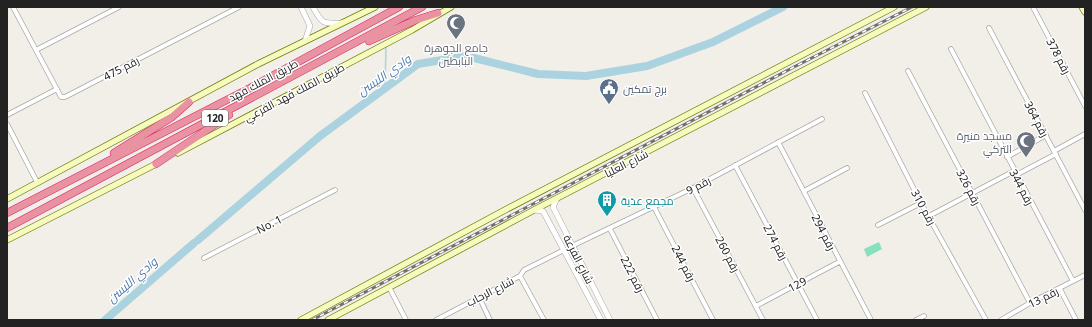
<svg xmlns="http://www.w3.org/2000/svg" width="1092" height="327" viewBox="0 0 1092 327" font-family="'Noto Sans',Cairo,sans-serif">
<rect width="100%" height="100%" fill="#f2efe9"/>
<path fill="#88e0be" d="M879,242l3,7 -15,8 -3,-8z"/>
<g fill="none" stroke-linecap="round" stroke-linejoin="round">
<path stroke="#aad3df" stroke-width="1.5" d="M385,88l1,-42"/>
<path stroke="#aad3df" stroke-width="8" d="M198,240l122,-104 98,-72 48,-8 72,18 48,2 61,-10 66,-24 70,-35
M105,320l89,-77"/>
<defs>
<path id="minor" d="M13,7l48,90h4l174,-90
M1033,7l52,99
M989,28l96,182
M951,49l122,232
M36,50l83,-43
M908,71l122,232
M865,93l56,110 65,117
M7,115l50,-26
M7,124l30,58
M778,142l93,178
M1054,151l31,-17
M1007,157l39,-22
M735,165l82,155
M1016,175l40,-21
M693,188l70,132
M804,191l43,-23
M654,207l59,113
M929,216l85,-45
M878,225l43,-22
M610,229l47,91
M572,246l121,-58 129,-69
M204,258l131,-68
M520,276l24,44
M389,287l17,33
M1060,289l16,31
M479,297l11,23
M756,306l83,-44
M436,320l84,-44 4,-6 40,-20
M916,320l8,-4
M1001,320l29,-17 55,-28"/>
<path id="tertiary" d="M301,7l9,19 -5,15
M313,7c9,17 10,17 28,16
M557,198l-4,9 57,113
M534,210l9,1 58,109"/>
<path id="secondary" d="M1082,7l3,5
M178,153l234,-123 39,-23
M7,199l251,-135 117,-57
M7,240l151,-77
M301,320l204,-110 389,-203
M328,320l206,-110 392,-203"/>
<path id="motorway" d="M369,41l47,-21 22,-7
M114,153l58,-36 17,-15
M156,164l73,-49
M7,213l243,-125 149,-81
M7,228l415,-221"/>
</defs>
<use href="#minor" stroke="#a9a9a9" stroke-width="5.5"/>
<use href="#tertiary" stroke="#a9a9a9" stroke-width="6"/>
<use href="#secondary" stroke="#707d05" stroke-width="7"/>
<use href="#motorway" stroke="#dc2a67" stroke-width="8"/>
<use href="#minor" stroke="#fff" stroke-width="4"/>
<use href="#tertiary" stroke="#fff" stroke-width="5"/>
<use href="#secondary" stroke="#f7fabf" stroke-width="5.5"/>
<use href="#motorway" stroke="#e892a2" stroke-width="7"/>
<defs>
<path id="rail" d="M312,320l482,-253 118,-60"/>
</defs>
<use href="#rail" stroke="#707070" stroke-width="3"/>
<use href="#rail" stroke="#fff" stroke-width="1.5" stroke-dasharray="4.5" stroke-linecap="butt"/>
</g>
<defs>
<symbol id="mosque-pin" viewBox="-11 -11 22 30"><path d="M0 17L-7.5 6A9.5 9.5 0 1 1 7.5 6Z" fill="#6b7280" stroke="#fff"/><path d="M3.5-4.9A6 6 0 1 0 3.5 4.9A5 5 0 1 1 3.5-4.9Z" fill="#fff"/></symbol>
<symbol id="civic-pin" viewBox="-11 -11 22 30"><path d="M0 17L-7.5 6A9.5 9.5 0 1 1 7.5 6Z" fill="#5c6f8a" stroke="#fff"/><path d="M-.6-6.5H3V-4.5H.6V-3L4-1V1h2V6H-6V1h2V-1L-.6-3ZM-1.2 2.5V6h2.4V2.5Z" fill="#fff"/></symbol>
<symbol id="building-pin" viewBox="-11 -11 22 30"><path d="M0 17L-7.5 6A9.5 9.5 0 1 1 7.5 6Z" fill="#0f9aa8" stroke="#fff"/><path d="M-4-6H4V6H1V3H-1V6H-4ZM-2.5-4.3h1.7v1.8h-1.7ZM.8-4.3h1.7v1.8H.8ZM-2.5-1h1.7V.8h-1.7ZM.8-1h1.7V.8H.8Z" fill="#fff"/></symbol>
</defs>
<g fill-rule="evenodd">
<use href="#mosque-pin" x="445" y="12" width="22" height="30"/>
<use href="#civic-pin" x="598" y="77" width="22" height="30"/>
<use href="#mosque-pin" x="1015" y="130" width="22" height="30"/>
<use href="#building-pin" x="596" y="189" width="22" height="30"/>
</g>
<g text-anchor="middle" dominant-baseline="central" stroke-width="3" stroke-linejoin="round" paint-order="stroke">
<rect fill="#fff" stroke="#646464" stroke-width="1" x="202" y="110" width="26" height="16" rx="3"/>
<g font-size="10" font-weight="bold" fill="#222">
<text x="215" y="118">120</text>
</g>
<g font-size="11" fill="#5b616d" stroke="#fff">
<text x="456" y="47">جامع الجوهرة<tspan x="456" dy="13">البابطين</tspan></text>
<text x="1012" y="135" text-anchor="end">مسجد منيرة<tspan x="1012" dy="13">التركي</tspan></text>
</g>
<g font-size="11" fill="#222" stroke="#fff">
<text transform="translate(1059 56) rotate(62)">رقم 378</text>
<text transform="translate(121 68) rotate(-28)">رقم 475</text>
<text transform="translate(263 80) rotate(-28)">طريق الملك فهد</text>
<text transform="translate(294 92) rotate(-28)">طريق الملك فهد الفرعي</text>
<text transform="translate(1037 119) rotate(62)">رقم 364</text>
<text transform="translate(626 163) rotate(-27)">شارع العليا</text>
<text transform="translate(698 185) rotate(-28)">رقم 9</text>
<text transform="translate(969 187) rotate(62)">رقم 326</text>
<text transform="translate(1022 187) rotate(62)">رقم 344</text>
<text transform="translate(924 207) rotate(61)">رقم 310</text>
<text transform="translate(269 224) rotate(-27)">No. 1</text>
<text transform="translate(824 232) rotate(63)">رقم 294</text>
<text transform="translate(776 242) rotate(62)">رقم 274</text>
<text transform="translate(728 254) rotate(62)">رقم 260</text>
<text transform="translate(579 259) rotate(63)">شارع الفرعة</text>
<text transform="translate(684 263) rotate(63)">رقم 244</text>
<text transform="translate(633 274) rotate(63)">رقم 222</text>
<text transform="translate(797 284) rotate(-28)">129</text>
<text transform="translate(490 291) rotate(-27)">شارع الرحاب</text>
<text transform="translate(1043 297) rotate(-27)">رقم 13</text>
</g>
<g font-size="11" fill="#4e5e75" stroke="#fff" text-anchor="start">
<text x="623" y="88">برج تمكين</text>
</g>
<g font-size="11" fill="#0d838f" stroke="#fff" text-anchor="start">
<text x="621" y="200">مجمع عذية</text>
</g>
<g font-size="12" font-style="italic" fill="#4a7aab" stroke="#fff">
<text transform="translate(384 75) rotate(-35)">وادي الليسن</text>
<text transform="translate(132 280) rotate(-41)">وادي الليسن</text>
</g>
</g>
<rect width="1092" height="327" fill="none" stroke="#222222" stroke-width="16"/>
</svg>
